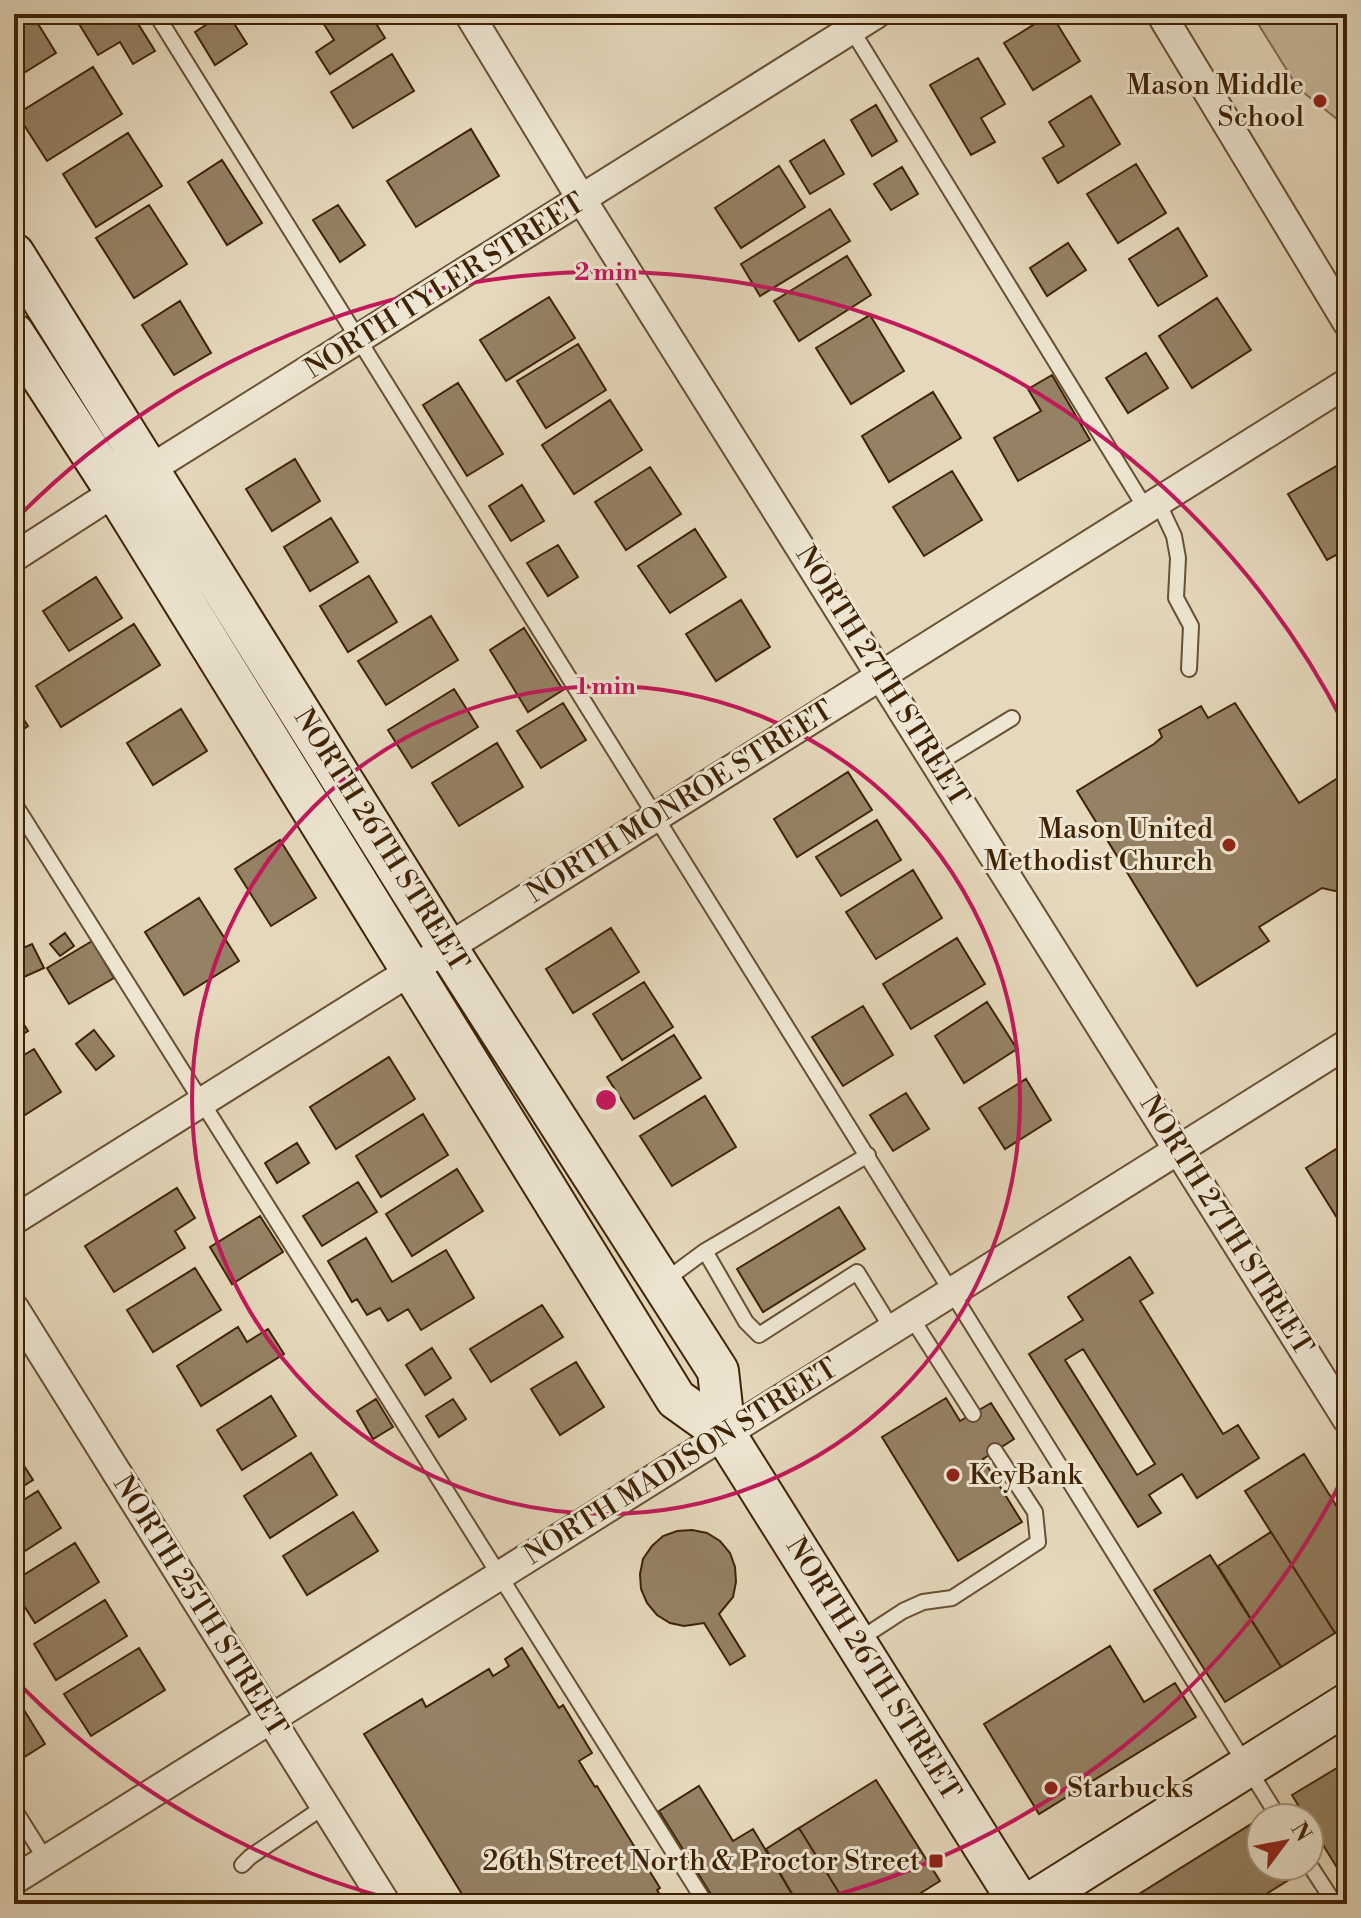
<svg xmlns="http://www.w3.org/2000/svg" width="1361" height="1918" viewBox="0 0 1361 1918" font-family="'Libre Bodoni',serif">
<rect width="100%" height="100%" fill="#e5d8bc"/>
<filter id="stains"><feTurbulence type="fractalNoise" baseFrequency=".0025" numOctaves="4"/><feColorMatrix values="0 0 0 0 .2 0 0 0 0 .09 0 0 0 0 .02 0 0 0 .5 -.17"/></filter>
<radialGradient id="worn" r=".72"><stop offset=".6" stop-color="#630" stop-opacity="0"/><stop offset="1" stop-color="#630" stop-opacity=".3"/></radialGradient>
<path fill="#c9b99d" stroke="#846e50" stroke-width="2" d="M1252,14h95v113l-49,-39z"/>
<path fill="#958164" stroke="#3e2304" stroke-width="2" fill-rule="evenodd" d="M32,14l24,39 -42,26v-53z
M73,14h59l23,37 -22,13 -13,-22 -22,13z
M223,14h5l19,30 -32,21 -20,-33z
M325,14h45l15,24 -55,36 -14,-22 18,-12 -14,-22z
M708,14h18l-13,8z
M1051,14l29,47 -47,29 -29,-47z
M392,54l22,37 -61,37 -22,-36z
M978,58l27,46 -24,14 14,24 -24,13 -41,-70z
M93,67l29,47 -75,47 -30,-47z
M1091,96l29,48 -62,39 -15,-25 21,-12 -15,-24z
M876,105l21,36 -25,15 -21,-36z
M471,129l28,47 -83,51 -29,-46z
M128,133l34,53 -66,41 -33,-53z
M824,140l20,34 -34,20 -20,-33z
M222,160l40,63 -35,22 -39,-63z
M1136,164l30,49 -48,30 -31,-49z
M779,166l26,41 -64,41 -26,-40z
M902,167l16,27 -27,16 -17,-26z
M149,205l38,59 -53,34 -38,-60z
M338,205l27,40 -25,17 -27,-42z
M830,209l20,32 -90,55 -19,-32z
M1178,228l29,48 -49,30 -29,-47z
M1068,243l18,27 -39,26 -17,-28z
M847,256l24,39 -72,46 -25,-40z
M549,297l26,41 -69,43 -26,-41z
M1217,298l34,52 -59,38 -33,-52z
M180,301l31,52 -37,22 -32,-50z
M870,315l34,56 -53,33 -35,-56z
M578,344l28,46 -60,38 -29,-47z
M1146,353l22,35 -40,25 -22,-35z
M1052,375l38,65 -72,41 -24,-43 47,-27 -13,-22z
M458,383l45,71 -36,22 -44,-71z
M933,392l28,46 -72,44 -27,-46z
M610,400l32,50 -68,44 -32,-49z
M14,453l10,17 -10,6z
M295,459l25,42 -48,30 -26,-42z
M1340,464l7,13v72l-20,11 -39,-66z
M650,467l31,47 -55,36 -31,-48z
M952,471l30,49 -58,36 -31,-49z
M522,485l22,36 -33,20 -22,-35z
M331,518l27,44 -48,29 -26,-44z
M695,529l31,48 -56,36 -32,-47z
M558,545l20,32 -30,19 -21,-33z
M369,576l28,46 -49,30 -28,-46z
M96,577l26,41 -53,33 -26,-40z
M741,600l29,47 -54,34 -30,-47z
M431,616l27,44 -72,45 -28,-44z
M134,624l26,41 -99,62 -25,-41z
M524,628l39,62 -35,22 -38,-62z
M454,689l24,38 -66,41 -24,-38z
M563,703l23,37 -45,28 -24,-37z
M1235,703l64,100 48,-31v116l-12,3 -13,-3 -63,39 10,14 -72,45 -120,-195 77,-47 8,-7 -3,-7 42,-24 7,12z
M14,705l14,21 -14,10z
M181,709l26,42 -54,34 -26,-42z
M497,743l26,44 -64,39 -27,-43z
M848,772l24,38 -75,47 -23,-38z
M877,820l24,40 -60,36 -25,-39z
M280,840l36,58 -45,28 -36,-57z
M913,870l29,48 -66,41 -30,-47z
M199,898l40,63 -55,34 -39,-63z
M611,928l28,44 -66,41 -27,-44z
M65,933l9,13 -14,10 -10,-12z
M957,938l28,46 -74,45 -28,-45z
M92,941l22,37 -45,26 -22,-36z
M32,944l12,24 -20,9 -10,-25z
M644,982l29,45 -51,33 -29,-46z
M987,1002l30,47 -53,34 -29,-47z
M863,1006l30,49 -50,31 -31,-49z
M14,1009l14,22 -14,9z
M94,1030l20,26 -18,14 -20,-26z
M674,1035l27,43 -67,41 -27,-42z
M34,1049l27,43 -47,30v-61z
M389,1057l26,42 -79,50 -26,-42z
M1026,1079l25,41 -46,29 -26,-41z
M906,1093l23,36 -36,22 -23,-36z
M705,1096l31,51 -64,39 -32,-50z
M423,1114l25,41 -67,42 -25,-41z
M1347,1142v92l-41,-66z
M297,1143l12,20 -32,20 -12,-20z
M457,1169l26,42 -71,45 -26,-42z
M358,1182l19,30 -55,34 -19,-30z
M177,1188l18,30 -20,13 10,17 -71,44 -29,-46z
M839,1207l26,42 -102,63 -26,-43z
M260,1216l23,36 -51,32 -22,-37z
M366,1238l26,44 54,-32 28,48 -53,32 -13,-21 -20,12 -8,-13 -13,7 -10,-16 -5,3 -24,-41z
M1130,1257l23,36 -13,8 83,133 15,-9 21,33 -62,40 -15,-24 -33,21 12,18 -23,14 -109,-173 54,-34 -15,-23zM1083,1349l72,115 -18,11 -72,-115z
M195,1268l26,42 -68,42 -26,-42z
M542,1305l21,32 -72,45 -21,-33z
M238,1327l9,15 21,-13 16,25 -83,52 -24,-40z
M432,1348l19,30 -26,17 -19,-30z
M576,1362l28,45 -44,28 -29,-46z
M271,1396l25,40 -54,34 -25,-40z
M946,1398l14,23 31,-18 23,36 -31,20 39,63 -64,39 -76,-124z
M376,1399l17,28 -20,12 -16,-28z
M453,1399l13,20 -27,18 -13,-21z
M14,1450l19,30 -19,12z
M311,1453l26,42 -67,43 -26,-42z
M1304,1454l43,69v102l-12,8 -90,-142z
M38,1491l23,37 -47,30v-52z
M353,1512l25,39 -71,44 -24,-39z
M692,1530l15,3 13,8 10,12 5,14 1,15 -3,15 -14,17 26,42 -15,9 -26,-42 -20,3 -14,-3 -13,-8 -10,-12 -6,-14 -1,-15 3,-15 9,-13 11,-10 14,-5z
M1271,1532l64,101 -54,34 -63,-101z
M75,1543l24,39 -64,41 -21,-33v-9z
M1210,1555l71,112 -56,35 -71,-112z
M105,1600l22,36 -71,44 -22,-36z
M1110,1646l34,56 31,-19 21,34 -157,97 -55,-90z
M139,1648l26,42 -74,46 -27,-42z
M522,1648l37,60 4,-3 29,48 -13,8 16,26 2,-1 63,102 -3,2 9,14h-198l-104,-170 58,-35 4,8 63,-38 4,7 16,-10 -4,-7z
M24,1710l21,34 -30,19 -1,-47z
M1347,1762v122l-38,-62v-4h-3l-14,-23z
M876,1780l64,101 -37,23h-57l-47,-76z
M699,1786l34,55 20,-12 45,75h-81l-58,-93z
M1272,1811l5,7h-16v48l47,2 -58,36h-127z
M799,1828l47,76h-48l-32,-55z"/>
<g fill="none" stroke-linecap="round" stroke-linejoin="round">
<defs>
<path id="lane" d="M156,14l1123,1804
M842,14l304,495
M1158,502l16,34 4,22 -2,40 15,28 -2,43
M937,764l75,-46
M14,803l692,1101
M705,1251l41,71 13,13 98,-63 35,57
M663,1282l42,-31 163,-96
M911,1317l62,97
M857,1641l46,-30 20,-9 29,-4 86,-56 -3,-30 -40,-61
M14,1809l32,51
M1309,1864l26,40
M242,1865l8,-8 75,-51"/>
<path id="street" d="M469,14l113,186 765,1219
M1161,14l186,308
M14,557l135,-87 727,-456
M14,1220l1333,-837
M14,1308l372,596
M14,1880l1333,-836"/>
<path id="secondary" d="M14,254l433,694 271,423 7,63
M14,334l102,158 560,907 49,35 295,470
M1029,1904l318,-200"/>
</defs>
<use href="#lane" stroke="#685032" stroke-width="18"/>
<use href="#street" stroke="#685032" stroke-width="32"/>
<use href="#secondary" stroke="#3e2304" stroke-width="44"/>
<use href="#lane" stroke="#eee6d3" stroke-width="14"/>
<use href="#street" stroke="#eee6d3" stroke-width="28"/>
<use href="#secondary" stroke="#eee6d3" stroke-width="40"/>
</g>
<g fill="none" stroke="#c2185b" stroke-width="4">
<circle cx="606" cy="1100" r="414"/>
<path d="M1344 1476A828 828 0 0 1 806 1903M406 1903A828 828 0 0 1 15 1680M15 520A828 828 0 0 1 1344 724"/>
</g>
<g fill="#8f2418" stroke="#eee6d3" stroke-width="3">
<circle cx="1320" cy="101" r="8"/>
<circle cx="1229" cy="845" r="8"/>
<circle cx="953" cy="1475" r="8"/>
<circle cx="1051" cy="1788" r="8"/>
<rect x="928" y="1853" width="16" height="16" rx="4"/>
</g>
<g text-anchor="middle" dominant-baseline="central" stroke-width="6" stroke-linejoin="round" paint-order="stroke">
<g font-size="28" fill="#3e2304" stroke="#eee6d3" text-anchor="end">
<text x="1304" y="85">Mason Middle<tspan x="1304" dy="32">School</tspan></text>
<text x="1213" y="829">Mason United<tspan x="1213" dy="32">Methodist Church</tspan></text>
<text x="969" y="1475" text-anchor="start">KeyBank</text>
<text x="1067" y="1788" text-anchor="start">Starbucks</text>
<text x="920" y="1861">26th Street North &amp; Proctor Street</text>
</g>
<g font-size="28" fill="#3e2304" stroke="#eee6d3">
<text transform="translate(445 286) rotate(-32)">NORTH TYLER STREET</text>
<text transform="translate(882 676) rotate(58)">NORTH 27TH STREET</text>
<text transform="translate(680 802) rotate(-32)">NORTH MONROE STREET</text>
<text transform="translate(381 840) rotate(58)">NORTH 26TH STREET</text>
<text transform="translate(1226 1225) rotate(58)">NORTH 27TH STREET</text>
<text transform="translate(681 1462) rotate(-32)">NORTH MADISON STREET</text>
<text transform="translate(200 1606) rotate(58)">NORTH 25TH STREET</text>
<text transform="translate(873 1669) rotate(58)">NORTH 26TH STREET</text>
</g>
</g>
<circle cx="606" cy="1100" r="12" fill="#c2185b" stroke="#eee6d3" stroke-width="4"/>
<g font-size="24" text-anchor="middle" font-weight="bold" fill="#c2185b" stroke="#eee6d3" stroke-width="6" stroke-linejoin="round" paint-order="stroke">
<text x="606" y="280">2 min</text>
<text x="606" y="694">1 min</text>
</g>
<rect width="1361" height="1918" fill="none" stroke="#e5d8bc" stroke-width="48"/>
<rect x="16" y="16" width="1329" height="1886" fill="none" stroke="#3e2304" stroke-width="4"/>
<rect x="24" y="24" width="1313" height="1870" fill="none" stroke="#3e2304" stroke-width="2"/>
<g transform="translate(1285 1842) rotate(58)"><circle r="38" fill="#eee6d3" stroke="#a89880" stroke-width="2"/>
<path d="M0-6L14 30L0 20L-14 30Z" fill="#8f2418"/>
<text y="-12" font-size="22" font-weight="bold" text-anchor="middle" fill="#3e2304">N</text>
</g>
<rect width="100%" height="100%" filter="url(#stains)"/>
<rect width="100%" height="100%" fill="url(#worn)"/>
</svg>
